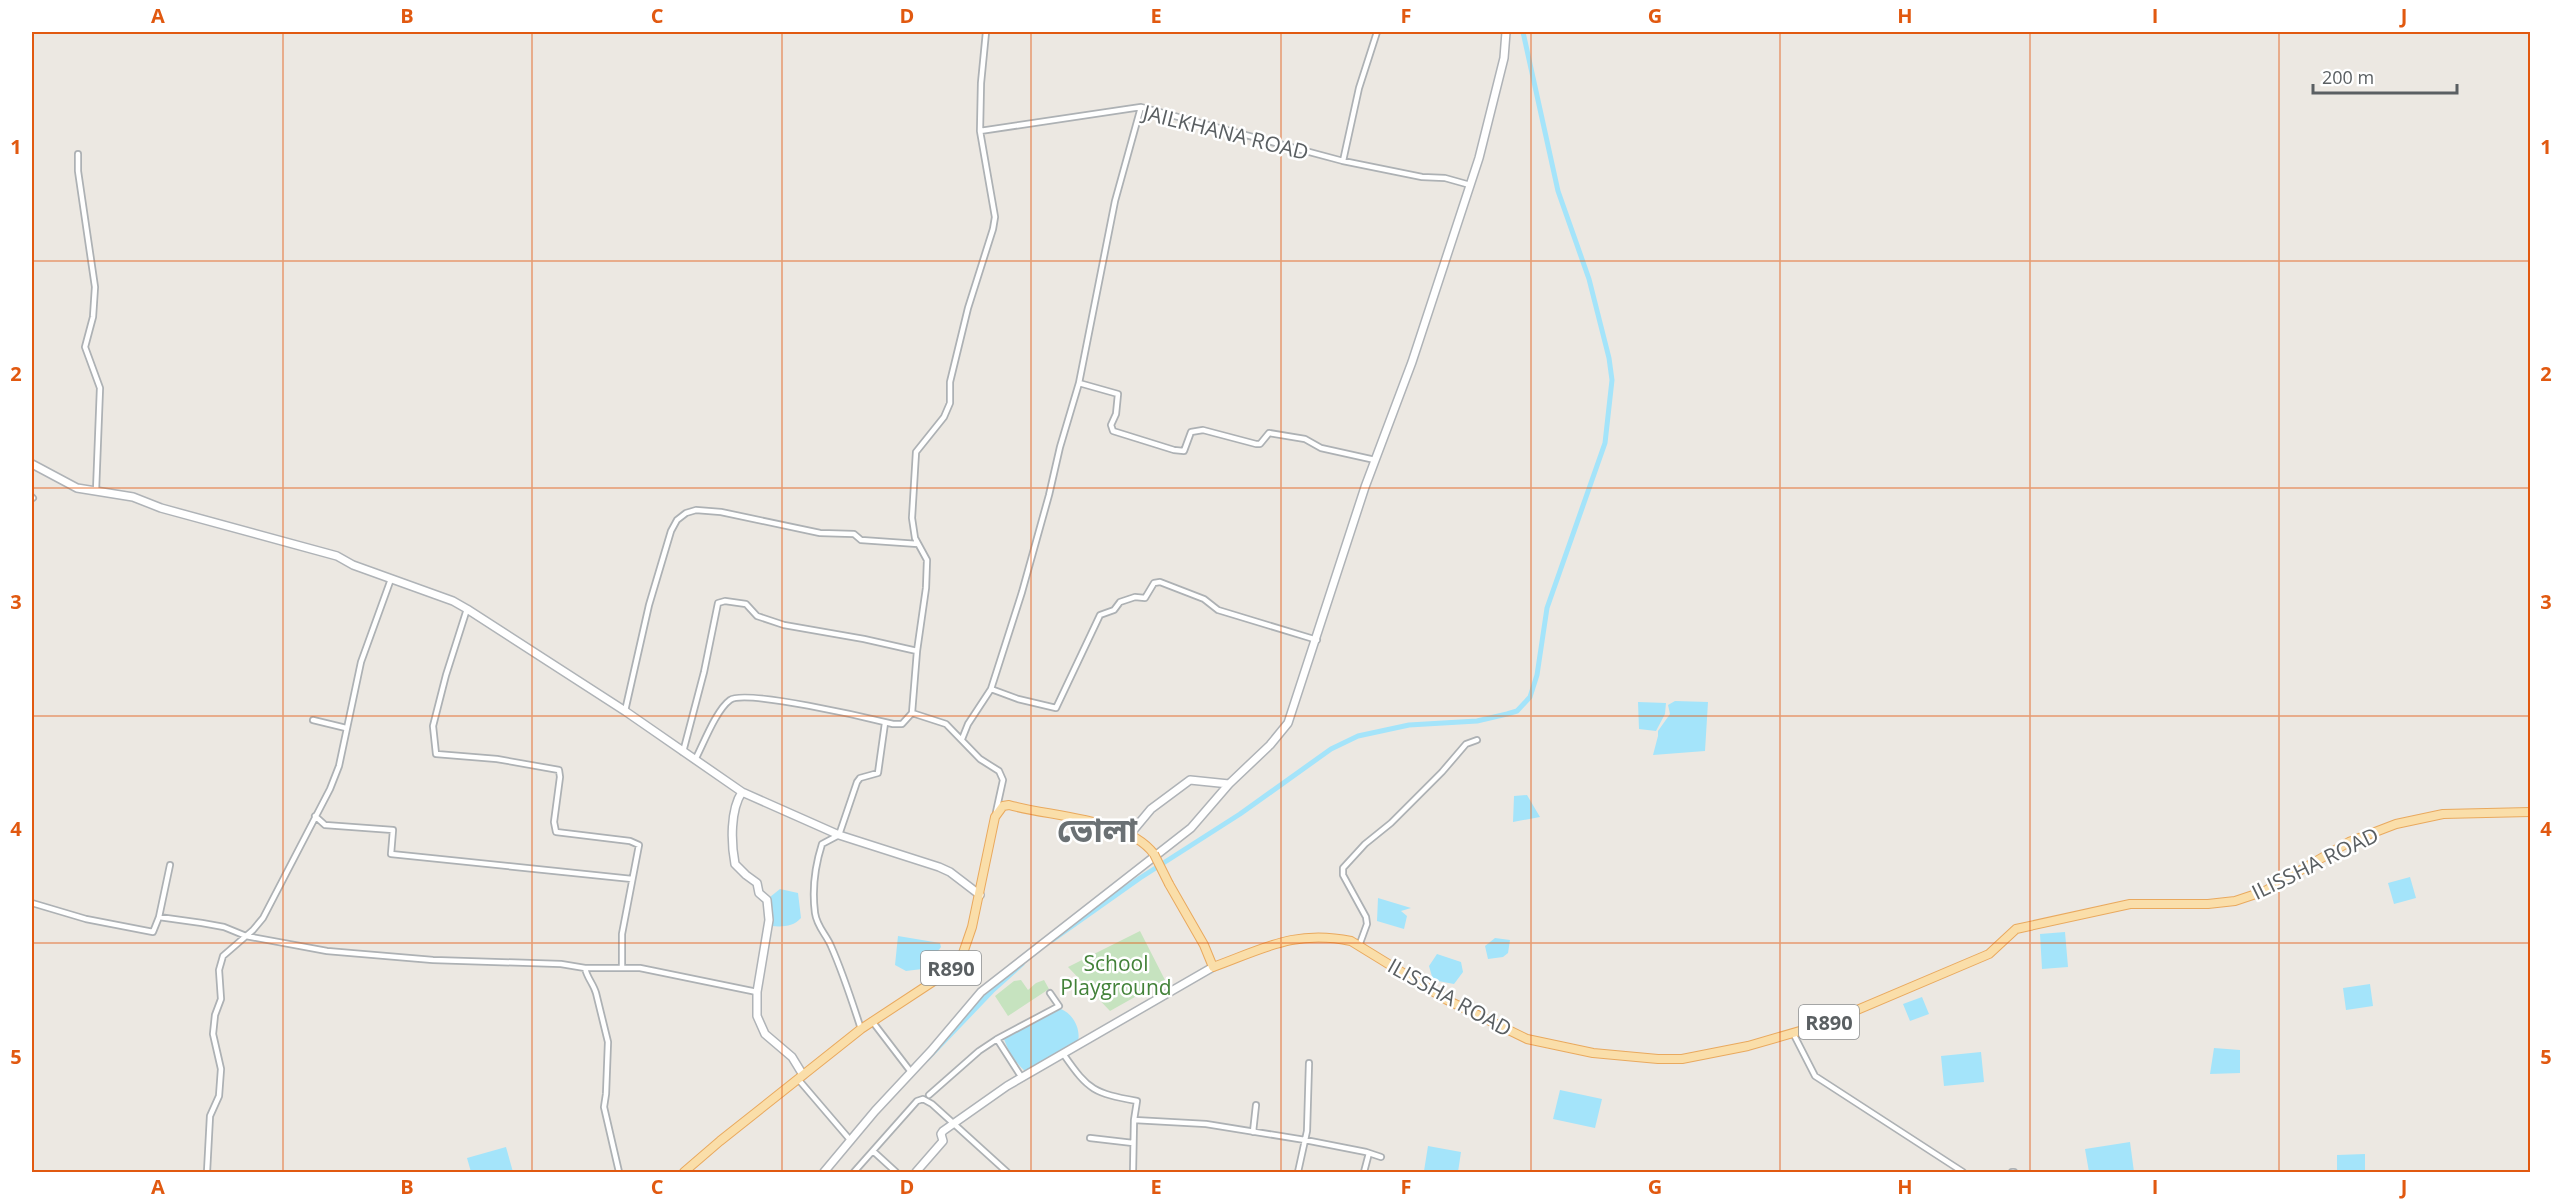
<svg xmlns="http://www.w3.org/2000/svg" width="2562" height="1204" viewBox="0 0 2562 1204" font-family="'Open Sans','Noto Sans Bengali',sans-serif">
<rect width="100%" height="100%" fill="#ece8e2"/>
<path fill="#c6e3bf" d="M1140,931l25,49 -55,31 -42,-44z
M1021,980l7,10 8,-7 8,-3 5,9 -41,27 -13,-20 19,-15z"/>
<path fill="#a4e4fa" d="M1675,701l33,1 -3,49 -52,4 5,-19v-5l12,-17 -2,-9z
M1638,702l28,1 -1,11 -9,17 -17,-2z
M1527,795l13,22 -27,5 1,-26z
M2410,877l6,21 -22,6 -6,-21z
M780,889l18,4 3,25c-8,9 -19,9 -30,8l-1,-29z
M1378,898l33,10 -10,3 6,5 -3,13 -27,-8z
M2065,932l3,35 -26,2 -2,-35z
M898,936l42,7 1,4 -6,8 -1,9 -4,4 -24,3 -11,-6z
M1495,938l15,2 -2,13 -5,4 -15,2 -3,-13z
M1437,954l24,8 2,10 -9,12 -21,-4 -4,-14z
M2370,984l3,22 -27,4 -3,-22z
M1922,997l7,17 -19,7 -7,-17z
M1061,1009c14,6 21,23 16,36l-49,28c-11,-7 -20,-22 -24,-34z
M2214,1048l26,2v23l-30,1z
M1981,1052l3,30 -40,4 -3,-30z
M1560,1090l42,9 -7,29 -42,-9z
M2130,1142l4,30h-45l-4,-23z
M1428,1146l33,6 -3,20 -34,-1z
M506,1147l7,25h-42l-4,-14z
M2365,1154v16l-28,2v-17z"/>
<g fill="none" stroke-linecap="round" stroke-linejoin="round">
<path stroke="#a4e4fa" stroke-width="5" d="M1051,941l89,-63 100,-64 91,-65 27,-13 51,-11 68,-4 30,-7 10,-3 13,-14 7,-22 10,-67 58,-165 7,-63 -3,-22 -20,-79 -31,-88 -35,-159
M927,1059l65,-68 30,-27"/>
<defs>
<path id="street" d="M986,32l-5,51 -1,48 15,86 -2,12 -25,79 -18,74v21l-6,14 -28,35 -4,66 3,20 12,22 -1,28 -9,63 -5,62 34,11 34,35 19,12 4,9 -7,32
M980,131l161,-24 202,54 79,16 23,1 25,7
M78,154v17l17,116 -2,30 -8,30 15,41 -4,103
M1343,161l16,-73 18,-56
M1079,383l39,11 -2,20 -5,11 2,6 61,19 10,1 7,-19 12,-2 53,14h4l9,-11 36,6 16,9 54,12
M32,497l1,1
M467,609l-21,66 -13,51 3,28 61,5 62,11 1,7 -6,45 2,10 74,9 9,4 -17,89v33
M991,689l27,10 38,9 44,-93 14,-5 6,-8 15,-5 10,1 9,-15 6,-1 44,17 14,11 99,30
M625,711l24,-106 22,-74 6,-11 9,-7 10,-3 25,2 99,21 34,1 7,6 57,4
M313,720l33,8
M962,739l6,-15 23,-35 31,-97 27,-97 11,-48 19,-64 36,-182 26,-94
M683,752l21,-80 14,-69 7,-2 21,3 11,12 27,9 80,14 53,12
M695,760c8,-15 21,-50 35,-60 15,-11 139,18 163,24h9l10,-11
M315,816l10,9 68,5 -2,24 241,25
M32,903l54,16 67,13 6,-15 43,6 22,4 22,9 81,15 106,9 128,4 24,4h55l117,24
M159,917l11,-52
M1359,946l8,-22 -1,-7 -23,-42v-7l22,-24 26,-21 51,-51 24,-28 11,-4
M585,968c2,10 8,15 11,25l12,49 -2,52 -2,13 15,65
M872,1021l39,51
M861,1029c-9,-28 -18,-56 -30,-83 -5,-12 -14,-19 -16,-33 -3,-23 0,-47 7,-69l17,-9 18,-53 3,-4 18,-5 7,-50
M1793,1033l22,43 148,96
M1064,1055c25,36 30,38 73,46l-3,19 -1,52
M1022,1078l-25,-39 62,-33 -9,-13
M798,1079l53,62
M929,1095l50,-44 18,-12
M1134,1120l72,4 99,16 61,12 15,5
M1253,1132l3,-27
M1090,1138l43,5
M873,1151l23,21
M207,1172l3,-56 9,-20 2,-27 -8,-35 2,-19 6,-16 -2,-29 4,-14 30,-26 10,-12 67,-129 9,-23 22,-104 30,-83
M854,1172l63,-71 6,-2 9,5 75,68
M1298,1172l9,-41 2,-68
M1364,1172l5,-19
M2012,1172h2"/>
<path id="secondary" d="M32,464l45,24 56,9 28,11 176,48 16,9 100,36 14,8 158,102 117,81 97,43 100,32 11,5 30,23
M742,792c-12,18 -11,51 -7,72l11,11 11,8 2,10 8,7 2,20 -12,72v24l8,18 27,23 11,18
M1131,833l20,-24 39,-29 39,4
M824,1172l51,-61 56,-60 50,-59 210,-164 38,-44 41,-39 18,-22 77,-236 47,-125 67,-204 25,-100 2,-26
M916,1172l27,-31 -2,-7 2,-3 64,-45 206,-119"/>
<path id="primary" d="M1169,884l35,61 9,22c50,-18 82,-38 138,-26l96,59 80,39 66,14 65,6h24l66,-13 76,-22 165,-70 27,-25 114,-25h78l27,-3 30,-10 84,-49 47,-18 47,-10 87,-2
M684,1172l36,-31 141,-112 76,-50 24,-20 11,-32 23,-110 8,-11 6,-1c43,12 118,13 145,49"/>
</defs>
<use href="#street" stroke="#adb1b4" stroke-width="8"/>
<use href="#secondary" stroke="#afb3b7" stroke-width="10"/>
<use href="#primary" stroke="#e9a95e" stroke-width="10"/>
<use href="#street" stroke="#fff" stroke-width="4.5"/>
<use href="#secondary" stroke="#fff" stroke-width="7"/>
<use href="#primary" stroke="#fadea9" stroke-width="8"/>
<defs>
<path id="primary-bridge" d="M1154,854l15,30"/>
</defs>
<use href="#primary-bridge" stroke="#e9a95e" stroke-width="10" stroke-linecap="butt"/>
<use href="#primary-bridge" stroke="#fadea9" stroke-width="8"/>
</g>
<path fill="none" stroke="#e15910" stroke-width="1.5" stroke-opacity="0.55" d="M283,32v1140M532,32v1140M782,32v1140M1031,32v1140M1281,32v1140M1531,32v1140M1780,32v1140M2030,32v1140M2279,32v1140M32,261h2498M32,488h2498M32,716h2498M32,943h2498"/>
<g text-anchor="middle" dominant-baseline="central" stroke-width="5" stroke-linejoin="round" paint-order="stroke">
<g fill="#fff" stroke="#8c8f91" stroke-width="1.5">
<rect x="921" y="951" width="60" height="34" rx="4.5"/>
<rect x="1799" y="1005" width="60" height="34" rx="4.5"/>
</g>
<g font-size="20" font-weight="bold" fill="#5a5f62">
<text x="951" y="968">R890</text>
<text x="1829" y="1022">R890</text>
</g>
<g font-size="21" fill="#5a5f62" stroke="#fff">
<text transform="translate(1226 132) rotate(14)">JAILKHANA ROAD</text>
<text transform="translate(2315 863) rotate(-26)">ILISSHA ROAD</text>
<text transform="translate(1450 997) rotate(29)">ILISSHA ROAD</text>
</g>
<g font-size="21" fill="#438239" stroke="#fff">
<text x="1116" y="963">School<tspan x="1116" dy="24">Playground</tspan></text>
</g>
<g font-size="33" font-weight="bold" fill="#6b7174" stroke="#fff">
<text x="1097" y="829">ভোলা</text>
</g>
</g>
<rect width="2562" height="1204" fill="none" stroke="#ffffff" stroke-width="66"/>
<path d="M2313 84v9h144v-9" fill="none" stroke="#5a5f62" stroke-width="3"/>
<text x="2322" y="84" font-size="18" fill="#5a5f62" stroke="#ffffff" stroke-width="4.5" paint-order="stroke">200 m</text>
<rect x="33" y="33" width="2496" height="1138" fill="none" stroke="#e15910" stroke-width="2"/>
<g font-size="20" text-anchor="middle" font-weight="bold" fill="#e15910">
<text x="158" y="23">A</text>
<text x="407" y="23">B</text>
<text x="657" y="23">C</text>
<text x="907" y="23">D</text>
<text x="1156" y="23">E</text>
<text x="1406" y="23">F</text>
<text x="1655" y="23">G</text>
<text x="1905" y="23">H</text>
<text x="2155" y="23">I</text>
<text x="2404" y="23">J</text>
<text x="16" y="154">1</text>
<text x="2546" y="154">1</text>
<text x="16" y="381">2</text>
<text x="2546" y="381">2</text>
<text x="16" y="609">3</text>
<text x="2546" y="609">3</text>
<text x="16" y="836">4</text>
<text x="2546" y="836">4</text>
<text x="16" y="1064">5</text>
<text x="2546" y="1064">5</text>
<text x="158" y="1194">A</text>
<text x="407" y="1194">B</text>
<text x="657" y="1194">C</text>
<text x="907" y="1194">D</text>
<text x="1156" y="1194">E</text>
<text x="1406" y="1194">F</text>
<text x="1655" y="1194">G</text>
<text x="1905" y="1194">H</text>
<text x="2155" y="1194">I</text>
<text x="2404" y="1194">J</text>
</g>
</svg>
